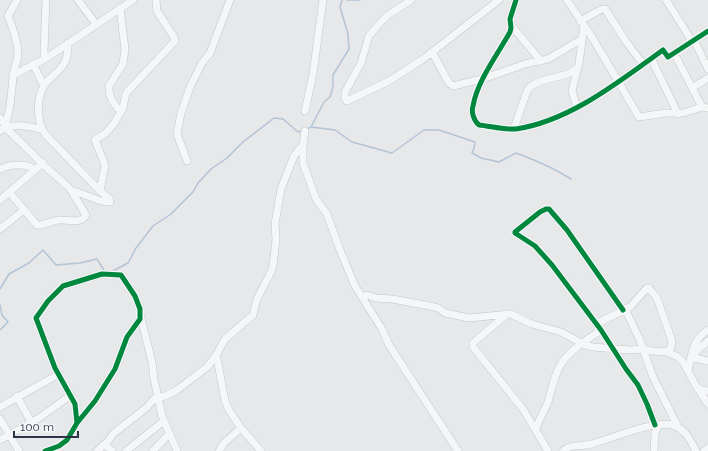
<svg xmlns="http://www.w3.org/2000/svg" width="708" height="451" viewBox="0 0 708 451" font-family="Raleway,sans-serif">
<rect width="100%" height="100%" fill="#e6e8ea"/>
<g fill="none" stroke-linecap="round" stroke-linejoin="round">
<path stroke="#b4c4d5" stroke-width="1.5" d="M347,0h13
M311,127l13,-25 6,-5 3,-10v-12l16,-26 -1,-15 -8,-27 2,-7
M307,129l4,-2 24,3 17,12 40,11 32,-23h15l36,12 -1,6 -2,5 9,5 18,4 17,-9c19,7 38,15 55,26
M111,272l17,-9 8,-15 17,-22 18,-12 22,-22 5,-9 13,-14 16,-11 16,-16 31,-24 9,1 15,13 4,-1
M0,289l9,-15 20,-11 14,-13 13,15 24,-2 17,-4 8,13
M0,305l2,10 6,7 -8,8"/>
<defs>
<path id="minor" d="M78,0l18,24
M411,0l-23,15 -10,10 -9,11 -8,27 -16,29v6l2,3 42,-20 34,-22 76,-59
M516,0l-6,19 1,9 -1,4c-12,22 -33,49 -37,74 -2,6 1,15 6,19 11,1 25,5 37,4 54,-8 104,-48 147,-79l5,7 40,-26
M567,0l25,37 47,80 27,-4h17l19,-6 6,1
M666,0l26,41
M120,8l5,41 -2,15 -14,22c-1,11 5,18 12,26
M580,21l22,-12h3l22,34 16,21
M511,25l30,36
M694,40l14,29
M68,43c0,6 0,13 -3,19 -4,8 -13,14 -19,21 -10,13 -10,37 -1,51l55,57 10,8v3
M432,52l17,31 4,3 29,-7 43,-15 23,-5 34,-20
M674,53l28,54
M651,58l27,56
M45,59l-1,-8 2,-51
M33,64l11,22
M13,75l32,-16 88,-59
M692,88l16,-10
M577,107l-5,-16 7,-28 5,-37
M305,111l8,-37 10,-74
M0,118l8,12 40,39 16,14 7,7 15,25c-5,10 -19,4 -27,5 -8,1 -15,5 -22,5l-28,-33
M6,127c13,-3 24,-1 37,3
M514,129l13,-38 4,-5 10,-5 27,-7 9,-6
M0,131c10,-6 12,-43 13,-55 1,-8 5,-16 5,-24 -1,-13 -5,-24 -10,-36l9,-16
M305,131l-2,14v18l13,36 11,15 13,36 15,36 27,43 7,16 69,106
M187,161l-10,-27 4,-21 9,-26 12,-24 8,-10 20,-53
M0,169c8,-4 28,-7 34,1
M71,190l30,11 9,1
M100,191l5,-26 -10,-25 11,-7 9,-11 8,-14 3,-15 49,-52 -1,-4 -17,-26 -1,-11
M0,200l43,-37
M0,229l24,-19
M362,297l5,-2 9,3 16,1 38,7 8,2 7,5 24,5 42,-4 21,10 29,8 24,13 8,2 37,3 13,-1 9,2 15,1 11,5 5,5 12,22 13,20
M625,309l15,31 13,37 25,50
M623,310l-56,-80 -18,-21h-3l-6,3 -25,20v1l20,13 17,19 49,65 25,39 12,16 9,19 8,21
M507,314l-34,29v4l50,62 25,42
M141,318l11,44 2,17 8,37 15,35
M596,324l34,-17 17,-19h2l8,10 15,43 -1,6 -4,5
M216,355l2,8 7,38 4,9 12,18 20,23
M692,355l16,-14
M691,357l17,4
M688,371c4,-18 4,-30 20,-41
M698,389l10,2
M17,396l14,26
M0,407l59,-33
M0,419l19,32
M536,430c2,-10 8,-18 12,-28 4,-13 6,-27 13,-38 10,-15 26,-24 40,-34
M0,440l39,-22 32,-23
M105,444l7,7
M45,451l14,-5 8,-6 10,-17 18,-22 20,-32 12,-32 13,-18v-10l-5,-13 -14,-21 -19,-1 -39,12 -15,15 -12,17 19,50 20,36 2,19
M97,451l11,-10 6,-8 32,-25 9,-10 10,-2 12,-6 30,-23 10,-13 8,-15 28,-24 4,-16 14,-27 2,-6 3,-26 -1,-16 6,-35 13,-33 9,-11
M126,451l38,-30
M153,451l16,-17
M219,451l5,-8 17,-15
M563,451c9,-8 18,-4 29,-7 18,-5 66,-26 83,-18 12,5 15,14 21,25
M654,451l1,-18 4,-8
M704,451l4,-3"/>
</defs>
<use href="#minor" stroke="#c4c6c8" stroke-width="8"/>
<use href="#minor" stroke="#f5f6f7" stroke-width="7"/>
<defs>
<path id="cycleway" d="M516,0l-6,19 1,9 -1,4c-12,22 -33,49 -37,74 -2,6 1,15 6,19 11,1 25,5 37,4 54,-8 104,-48 147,-79l5,7 40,-26
M623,310l-56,-80 -18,-21h-3l-6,3 -25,20v1l20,13 17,19 49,65 25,39 12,16 9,19 8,21
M45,451l14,-5 8,-6 10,-17 18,-22 20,-32 12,-32 13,-18v-10l-5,-13 -14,-21 -19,-1 -39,12 -15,15 -12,17 19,50 20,36 2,19"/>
</defs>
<use href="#cycleway" stroke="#f4f6f9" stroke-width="8"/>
<use href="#cycleway" stroke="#00873e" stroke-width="5"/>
</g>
<path d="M14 431v6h64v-6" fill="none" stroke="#2b3445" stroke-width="2"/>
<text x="20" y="431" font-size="12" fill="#2b3445" stroke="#f4f6f9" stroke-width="3" paint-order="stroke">100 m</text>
</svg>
